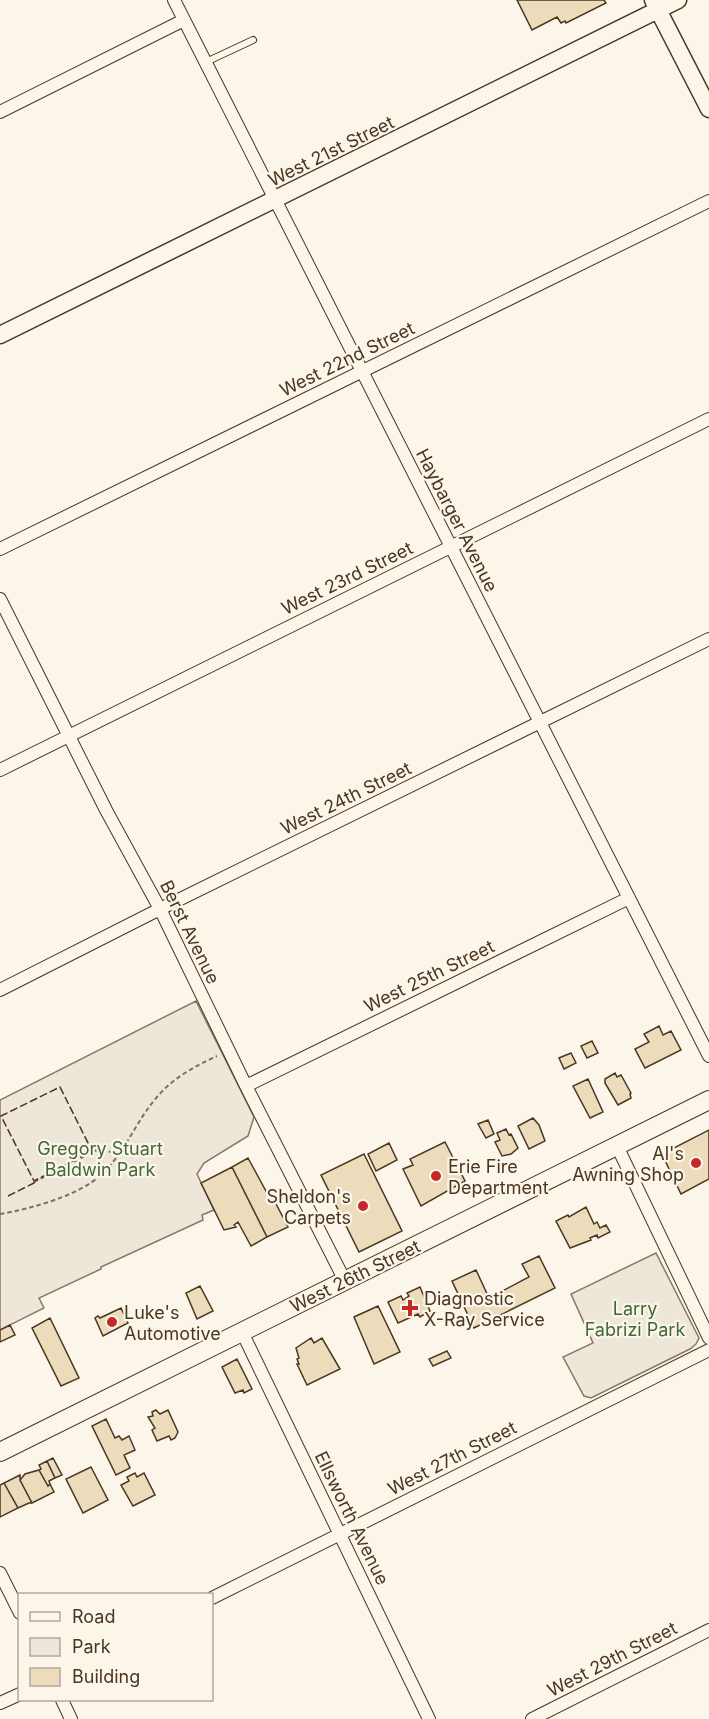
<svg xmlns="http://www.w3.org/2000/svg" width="709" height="1719" viewBox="0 0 709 1719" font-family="Inter,sans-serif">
<rect width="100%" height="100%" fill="#fbf6e9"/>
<path fill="#ede6d9" stroke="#887966" stroke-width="1.5" d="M196,1001l58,116 -6,19 -44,27 -7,11 17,36 -12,5 1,5 -102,47v2l-62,29 5,10 -44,22v-230z
M656,1253l43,85 -3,6 -6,5 -99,49 -7,-2 -21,-39 30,-14 -22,-49z"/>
<path fill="#ecdcbc" stroke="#4a3520" stroke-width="1.5" d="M517,0h87l2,3 -40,20 -1,-2 -4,2 -4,-6 -25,13z
M659,1026l4,9 8,-4 10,19 -36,18 -10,-19 14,-7 -5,-8z
M592,1041l6,12 -11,5 -6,-12z
M571,1053l5,10 -12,6 -5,-11z
M615,1073l2,4 4,-2 10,18 -1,1 1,4 -13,7 -13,-22v-4z
M588,1079l15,33 -13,6 -17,-32z
M533,1118l6,7 6,16 -16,8 -11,-23z
M488,1120l6,14 -8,4 -8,-14z
M506,1129l3,6 2,-1 7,14 -7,6 -9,2 -7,-14 5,-2 -3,-7z
M709,1130v49l-28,15 -19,-40z
M445,1142l20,39 -44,25 -18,-37 10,-4 -3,-6z
M389,1143l8,17 -21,11 -8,-17z
M364,1154l38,77 -43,21 -38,-77z
M248,1158l19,35 3,-2 4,6 -1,1 15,29 -21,10 -35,-70z
M232,1167l35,70 -16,9 -13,-24 -4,3 2,2 -12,3 -23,-47z
M586,1207l8,17 3,-2 3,6 6,-3 4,7 -12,6 -1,-3 -7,3 1,2 -21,8 -14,-27 12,-6 1,2z
M539,1256l16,32 -81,40 -22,-47 24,-11 13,28 40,-21 -7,-13z
M200,1286l13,25 -16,8 -11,-26z
M420,1287l10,24 -10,6 -2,-3 -20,9 -10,-21 13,-6 2,4 6,-4 -2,-3z
M378,1306l22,46 -26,12 -20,-47z
M121,1308l7,15 -25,13 -8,-18 3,-2 2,2z
M50,1318l29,60 -18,8 -29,-58z
M10,1325l5,10 -15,7v-12z
M311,1338l3,5 8,-5 18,31 -33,16 -10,-21h2l-2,-5 2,-1 -3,-10z
M447,1351l4,7 -18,8 -4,-7z
M237,1359l15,30 -8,4 -1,-3 -8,3 -13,-26z
M156,1410l4,4 8,-4 10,22 -3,6 -4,2 -2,-4 -12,5 -5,-11 3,-2 -7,-11 5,-1 -1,-4z
M106,1419l9,19 4,-2 3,4 7,-4 6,14 -11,5 6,13 -14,7 -24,-49z
M53,1458l9,17 -7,3 -8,-17z
M47,1461l8,17 -6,3 1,3 -2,2 -9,-16 2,-1 -2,-4z
M91,1467l17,33 -25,13 -17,-34z
M39,1470l9,16 2,-2 4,8 -22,11 -12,-23 5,-6z
M135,1473l2,4 7,-4 11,22 -22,11 -12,-21 8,-4 -2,-4z
M20,1475v5l12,23h-3l-11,5 -14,-25z
M4,1483l14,25 -18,9v-32z"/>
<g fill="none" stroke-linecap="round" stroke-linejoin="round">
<defs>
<path id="lane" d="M206,62l47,-22"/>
<path id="street" d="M174,0l535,1056
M0,112l184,-92
M0,549l709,-348
M0,599l106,211 54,99 86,177 99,195
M0,770l709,-351
M0,990l160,-81 549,-270
M246,1086l383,-188
M617,1146l92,192
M242,1332l187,387
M0,1573l20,40
M212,1598l497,-248
M62,1700l9,19
M0,1703l20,-9
M532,1719l177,-89"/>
<path id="secondary" d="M653,0l56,109
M0,335l678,-335"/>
<path id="primary" d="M0,1452l709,-352"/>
</defs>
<use href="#lane" stroke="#4a3520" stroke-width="8"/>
<use href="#street" stroke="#4a3520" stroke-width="14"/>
<use href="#secondary" stroke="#4a3520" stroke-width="19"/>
<use href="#primary" stroke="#4a3520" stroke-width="20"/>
<path stroke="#7f6f5c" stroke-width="2" stroke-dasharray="4.5 3" stroke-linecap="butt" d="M34,1182l63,-32 22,3
M0,1214c30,-5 78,-18 101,-39 24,-22 35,-54 56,-78 16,-19 38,-31 60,-41"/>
<use href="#lane" stroke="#fbf6e9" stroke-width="6"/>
<use href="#street" stroke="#fbf6e9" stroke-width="12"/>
<use href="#secondary" stroke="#fbf6e9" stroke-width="16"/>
<use href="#primary" stroke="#fbf6e9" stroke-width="18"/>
<path stroke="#4a3520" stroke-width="1.5" stroke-dasharray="8 3" stroke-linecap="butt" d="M60,1087l32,64 -58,30 -33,-65z
M8,1196l26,-13v-2"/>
</g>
<g fill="#c62828" stroke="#fbf6e9" stroke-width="2">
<circle cx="696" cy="1163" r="6"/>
<circle cx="436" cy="1176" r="6"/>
<circle cx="363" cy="1206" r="6"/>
<path d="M407 1299h6v6h6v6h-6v6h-6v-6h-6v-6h6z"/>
<circle cx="112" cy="1322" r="6"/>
</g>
<g text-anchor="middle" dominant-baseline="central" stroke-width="4.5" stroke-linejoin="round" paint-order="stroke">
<g font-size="18" fill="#4a3520" stroke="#fbf6e9">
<text transform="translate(331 151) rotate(-26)">West 21st Street</text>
<text transform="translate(347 359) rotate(-26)">West 22nd Street</text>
<text transform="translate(457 520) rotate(63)">Haybarger Avenue</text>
<text transform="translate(347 578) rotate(-26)">West 23rd Street</text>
<text transform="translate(346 798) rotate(-26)">West 24th Street</text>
<text transform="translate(190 932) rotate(64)">Berst Avenue</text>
<text transform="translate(429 976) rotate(-26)">West 25th Street</text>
<text transform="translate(355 1276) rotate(-26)">West 26th Street</text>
<text transform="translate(452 1458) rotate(-27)">West 27th Street</text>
<text transform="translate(352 1518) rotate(64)">Ellsworth Avenue</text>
<text transform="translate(612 1659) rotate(-27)">West 29th Street</text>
</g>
<g font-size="18" fill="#436837" stroke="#fbf6e9">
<text x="100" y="1148">Gregory Stuart<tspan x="100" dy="21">Baldwin Park</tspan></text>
<text x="635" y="1308">Larry<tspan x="635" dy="21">Fabrizi Park</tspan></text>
</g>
<g font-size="18" fill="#4a3520" stroke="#fbf6e9" text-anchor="start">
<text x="684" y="1153" text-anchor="end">Al's<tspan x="684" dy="21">Awning Shop</tspan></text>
<text x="448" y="1166">Erie Fire<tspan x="448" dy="21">Department</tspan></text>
<text x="351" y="1196" text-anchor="end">Sheldon's<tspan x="351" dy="21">Carpets</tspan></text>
<text x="424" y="1298">Diagnostic<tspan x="424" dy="21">X-Ray Service</tspan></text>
<text x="124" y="1312">Luke's<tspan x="124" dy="21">Automotive</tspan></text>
</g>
</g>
<rect x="18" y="1593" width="195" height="108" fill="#fbf6e9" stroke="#b4a999" stroke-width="1.5"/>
<rect x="30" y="1612" width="30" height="9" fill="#fbf6e9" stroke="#b4a999" stroke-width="1.5"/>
<text x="72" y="1623" font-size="18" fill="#4a3520">Road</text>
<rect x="30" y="1638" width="30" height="18" fill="#ede6d9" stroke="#b4a999" stroke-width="1.5"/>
<text x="72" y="1653" font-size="18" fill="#4a3520">Park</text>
<rect x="30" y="1668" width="30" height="18" fill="#ecdcbc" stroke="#b4a999" stroke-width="1.5"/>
<text x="72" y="1683" font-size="18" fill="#4a3520">Building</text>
</svg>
